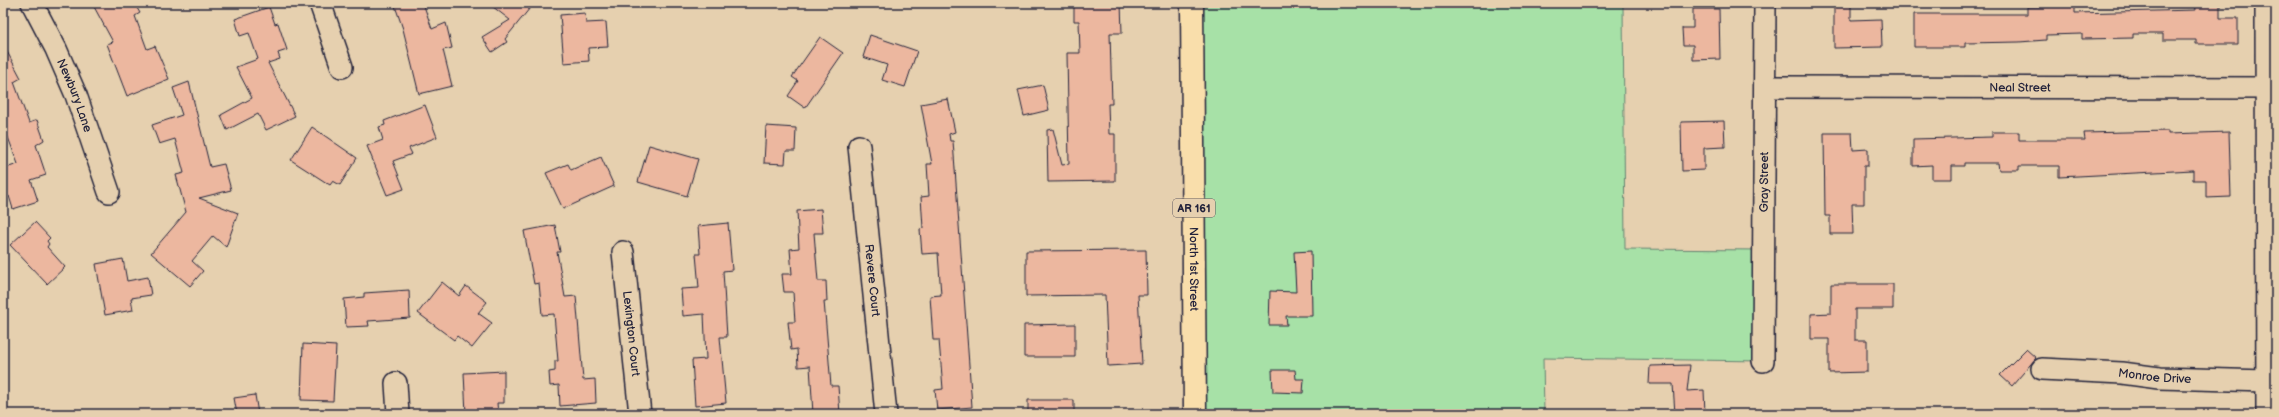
<svg xmlns="http://www.w3.org/2000/svg" width="2279" height="417" viewBox="0 0 2279 417" font-family="'Balsamiq Sans',sans-serif">
<rect width="100%" height="100%" fill="#e6d0af"/>
<filter id="ink" filterUnits="userSpaceOnUse"><feTurbulence type="fractalNoise" baseFrequency=".025" numOctaves="2"/><feDisplacementMap in="SourceGraphic" scale="8" xChannelSelector="R" yChannelSelector="G"/><feConvolveMatrix kernelMatrix="1 2 1 2 8 2 1 2 1" color-interpolation-filters="sRGB"/></filter>
<g filter="url(#ink)">
<path fill="#a7e1a7" stroke="#648271" d="M1192,3h431l2,246 139,1 -1,111 -220,-3 1,56h-349z"/>
<path fill="#ecb79f" stroke="#22223b" d="M92,3h42l6,10 -5,3 12,33 8,-3 14,33 -42,17 -20,-52 6,-2z
M394,3h29l9,26 14,-6 6,25 -9,2 9,36 -33,8 -16,-65z
M488,3h46l-29,36 2,3 -15,10 -10,-15 28,-17z
M1078,3h43l1,30h-12l2,71h-4l1,30h6v47l-67,1 -1,-52 6,-1 9,36 7,-1 -2,-111h13l-1,-32h-5v-15h4z
M1834,3h17v17l30,-1 1,28 -48,1z
M2195,3h25v15h18v26h-42v-4h-33v-6h-30v4l-51,1v-5l-36,1v5l-27,2 -54,1v4h-51v-33h113v-7l48,-1v7l121,-3z
M269,7l6,17 3,-1 9,27 -9,3 2,6 -12,4 27,53 -29,14 -8,-16 -31,16 -6,-15 31,-17 -16,-31 22,-8 -9,-26 -9,3 -5,-17z
M1693,9h26l1,50 -27,1v-15h-10l-1,-17h11z
M585,13l1,10 20,-1 2,25 -20,1 1,13 -25,2 -4,-48z
M870,35l47,16 -12,36 -23,-7 5,-15 -24,-8z
M820,37l23,16 -38,55 -17,-12 10,-15 -6,-4z
M3,44l18,34 -7,4 15,41 8,-3 7,20 -8,5 10,30 -15,5 7,21 -25,8 -4,-13 -6,2v-29l15,-5 -12,-32 -3,1z
M189,82l21,85 14,-3 7,26 -32,8 39,15 -12,34 -13,-11 -21,25 11,10 -13,15 -39,-33 35,-41 -10,-37 8,-2 -9,-34 -16,5 -7,-19 30,-10 -9,-27z
M1043,85l6,25 -25,6 -6,-26z
M948,99l7,33 -6,2 1,7h3l19,266 -35,3 -2,-20 8,-1 -4,-49h-6l-3,-44 11,-1 -3,-42 -16,1 -2,-25 3,-1 -2,-31 8,-1 -2,-32h5l-11,-60z
M425,105l12,32 -28,11 3,6 -19,7 11,28 -17,6 -20,-49 16,-6 -4,-13 6,-2 -1,-4z
M1724,121l1,26 -21,1v22l-22,1 -1,-49z
M766,126l30,2 -1,23h-9l-1,13 -21,-1z
M312,127l45,31 -17,27 -7,-4 -3,4 -39,-25z
M2168,131v3l61,-2 2,65 -25,1v-18h-13v-10l-134,7v-11h-40v4h-20l-1,-7h-34v3h-12v13h-20v-14l-19,1v-27l79,-2v-5h27v8h66l-1,-7z
M1824,133h28l1,17 15,-1v17h-4v38h-12l1,30h-23v-18h-5z
M649,145l49,14 -11,37 -49,-14z
M601,157l13,29 -51,23 -17,-36 22,-9 3,6z
M821,209l2,24h-9l4,48h8l1,20h-3l7,85h7l2,28h-27l-3,-48 -12,1 -1,-18 -6,1 -3,-28h7l-2,-30h-9l-2,-18h10l-2,-25 9,-1 -2,-37z
M35,222l15,16 -3,3 2,3 -2,3 18,20 -18,17 -37,-39z
M728,223l4,47 -9,1 4,66h-7l6,66 -31,3 -3,-46 14,-1 -2,-45 -21,2 -2,-27 18,-1 -3,-34h4l-2,-28z
M555,225l5,27h-3l8,45 11,-1 7,84 12,-1 1,24 -36,3 -1,-21 -9,1 -1,-14 6,-1v-10h3l-4,-47 -12,1 -3,-32 -5,1 -10,-53z
M1146,250l1,45h-9l4,69 -34,2 -3,-71 -79,1v-45z
M1311,251l1,65h-26l1,9h-18l1,-34 26,1 -2,-40z
M123,259l4,22 21,-4 3,18 -20,3 2,12 -28,5 -9,-51z
M442,282l17,14 7,-10 21,16 -9,11 14,10 -20,25 -15,-12 -3,4 -36,-27z
M1831,284h62v25h-38v31h12v32l-38,1v-34h-18v-25l20,-1z
M409,290l1,28 -42,3 1,5 -23,1 -2,-28 20,-2v-4z
M1075,324v33h-51v-32z
M303,344l33,2 -3,55 -32,-1z
M2026,349l10,9 -24,28 -12,-11z
M1690,365l-3,26 17,-1 1,24h-30l-2,-30h-24l1,-18z
M1272,370h23l1,9h8l-1,14 -30,-1z
M504,371v32h-7l1,11h-32l-2,-41z
M255,395l3,19h-21l-3,-16z
M1028,400h46v14h-46z"/>
<g fill="none" stroke-linecap="round" stroke-linejoin="round">
<defs>
<g id="street">
<path id="s1" d="M32,3l24,46 20,46 33,97"/>
<path d="M320,3l22,64"/>
<path d="M2266,3l1,411"/>
<path id="s2" d="M1765,87l511,1"/>
<path id="s3" d="M859,146l27,268"/>
<path id="s4" d="M623,252l17,162"/>
<path id="s5" d="M1763,361l2,-358"/>
<path id="s6" d="M2042,369l80,4 37,5 108,3"/>
<path d="M396,383l2,31"/>
</g>
<g id="primary">
<path id="s7" d="M1192,3l3,411"/>
</g>
</defs>
<use href="#street" stroke="#22223b" stroke-width="24"/>
<use href="#primary" stroke="#22223b" stroke-width="25"/>
<use href="#street" stroke="#e6d0af" stroke-width="21"/>
<use href="#primary" stroke="#f9deab" stroke-width="22"/>
</g>
</g>
<g text-anchor="middle" dominant-baseline="central" stroke-width="3" stroke-linejoin="round" paint-order="stroke">
<rect fill="#e6d0af" stroke="#5d565e" stroke-width="1" x="1173" y="199" width="42" height="18" rx="3"/>
<g font-size="11" font-weight="bold" fill="#22223b">
<text x="1194" y="208">AR 161</text>
</g>
<g font-size="12" fill="#22223b" stroke="#e6d0af">
<text stroke="none"><textPath href="#s2" startOffset="255">Neal Street</textPath></text>
<text stroke="none"><textPath href="#s1" startOffset="102">Newbury Lane</textPath></text>
<text stroke="none"><textPath href="#s5" startOffset="179">Gray Street</textPath></text>
<text stroke="none"><textPath href="#s7" startOffset="266">North 1st Street</textPath></text>
<text stroke="none"><textPath href="#s3" startOffset="135">Revere Court</textPath></text>
<text stroke="none"><textPath href="#s4" startOffset="82">Lexington Court</textPath></text>
<text stroke="none"><textPath href="#s6" startOffset="113">Monroe Drive</textPath></text>
</g>
</g>
<rect width="2279" height="417" fill="none" stroke="#e6d0af" stroke-width="16"/>
<rect x="8" y="8" width="2263" height="401" fill="none" stroke="#22223b" stroke-width="1.5" filter="url(#ink)"/>
</svg>
